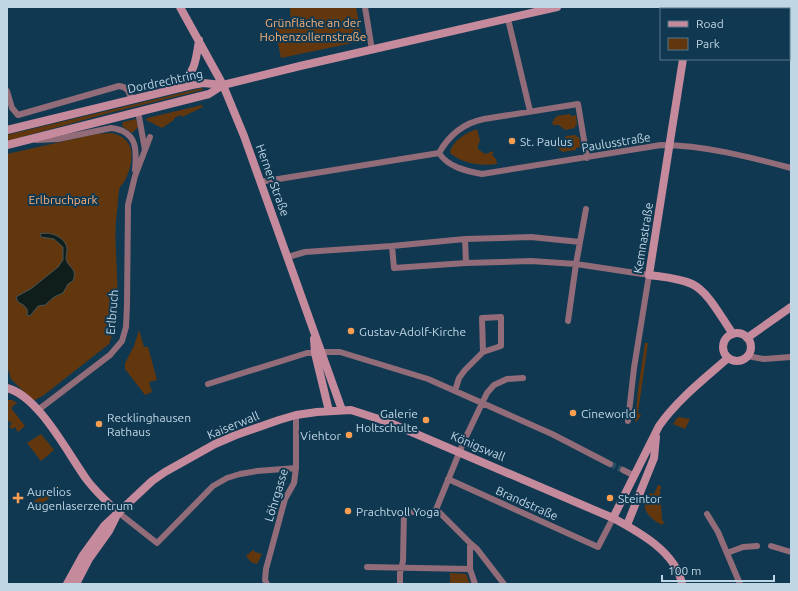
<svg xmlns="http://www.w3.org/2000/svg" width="798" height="591" viewBox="0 0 798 591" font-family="Ubuntu,sans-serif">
<rect width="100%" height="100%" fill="#103951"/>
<path fill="#63370e" d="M290,7h66l5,27 -1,5 -3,3 -76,16 -6,-30 16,-4z
M202,88l1,2 -94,23 -102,28v-6z
M202,105l1,2 -21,10 -2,-2 -6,3v2l-12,8 -16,-8 1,-2z
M570,114l1,2 5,-1 1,10 -2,1v2l-10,2 -6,-5h-6l-1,-4h2v-3h3l-1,-2z
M136,119l2,8 -6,6 -10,-7 1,-4z
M477,129l3,12 -2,4v4l7,5 9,-3 -2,4 4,4 1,5c-16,2 -34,0 -47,-11 1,-11 17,-21 27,-24z
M112,133c8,2 17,7 19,17 2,9 -2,24 -7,32 -1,2 -3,3 -4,5 -2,5 -2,18 -3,24 -6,44 9,91 -8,133l-65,51 -11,6 -22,-22 -4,-13v-212l89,-20z
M576,135l1,2h2l2,10 -5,1v2l-14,2 -1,-2h-2v-2h-3v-4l6,-1 4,-7z
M139,330l5,17h4l9,33 -8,2 3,10 -7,3 -20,-26v-6l9,-17z
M645,343h3l-10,70 3,2 -4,6 -2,1 3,-32z
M7,400h5l5,3 -6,5 14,18 -7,6 -3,-5 -3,2 -3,-3 3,-2 -2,-3 -3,2z
M678,417l12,2 -5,10 -12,-5z
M41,434l13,16 -13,11 -14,-18z
M658,485l3,1v3h-1l2,32h3l-3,4c-6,-3 -18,-11 -17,-19 0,-4 3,-9 5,-13l4,1z
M57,486l5,5 -25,15 -3,-5z
M253,550l2,2 7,2 -5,10 -6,-2 -5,-6z
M450,573l16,1 4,10h-20z"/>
<path fill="#0f1e1b" stroke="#445558" d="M40,234c10,-3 26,3 27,15 0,3 -1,6 -1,10 2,9 12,9 7,22l-5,3 -5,9 -9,4 -9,8 -7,1 -8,10 -3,-1c2,-8 -4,-10 -9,-13l-2,-5 16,-9 26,-21 5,-7v-13l-9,-8 -13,-2z"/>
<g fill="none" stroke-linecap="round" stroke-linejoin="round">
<path stroke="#2b5167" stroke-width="6" stroke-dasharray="6 3" stroke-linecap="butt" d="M610,464l13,6"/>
<path stroke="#926c78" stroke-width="6" d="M365,7l7,43
M508,19l22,92
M7,91l5,17 6,7 101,-29c9,1 10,6 13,14
M138,111l7,39
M37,140l21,-1 53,-11c26,3 26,21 24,42
M439,153c9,14 27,18 43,21l179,-29c42,0 89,12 130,23
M439,153c10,-18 25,-30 45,-34l94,-15 9,54
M260,182l179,-29
M465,239l1,24
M580,242l6,-33
M288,257l17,-5 87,-6 73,-7 66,-2 49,5 -4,22 -45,-3 -65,2 -72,5 -2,-22
M568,321l8,-57 73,11 -15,93 -6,53
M321,352h19l88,27 124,55 58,30
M747,356l17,3 27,-2
M208,384l99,-31h8
M455,391l4,-13 6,-8 18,-18 18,-6v-29l-19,1 1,34
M38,410l72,-55 12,-14 4,-14 1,-22 1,-100 7,-29 15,-39
M623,470l12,6
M448,479l150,68 15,-29
M435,512l29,-71 23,-48 7,-8 13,-6 16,-1
M119,513l38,30 56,-57 14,-8 13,-4 17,-3 39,-3
M707,514l11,18 22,52
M470,543l7,6 27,35
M771,546l20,6
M727,553l16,-6 14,-1
M367,567l103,2
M267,584l-2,-4 1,-11 19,-70 9,-16 2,-15v-53
M400,584v-11l3,-12 1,-49h31l5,1 30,30v26l5,15"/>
<path stroke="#c68a9d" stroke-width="8" d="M180,7l43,78 21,51 98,274
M696,9v-2
M683,59l-34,216c14,2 30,3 43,9 17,8 30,35 41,50
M177,87c18,-13 19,-26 22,-47
M7,130l185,-45 11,-2 20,2
M7,145l202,-51 14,-9 77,-19 257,-59
M723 347a14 14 0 1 1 28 0a14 14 0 1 1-28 0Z
M747,338l44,-31
M314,339l1,14 14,58
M7,388c32,8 61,66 80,92 9,12 21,23 32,33
M613,518l46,-92c18,-26 45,-47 69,-68
M627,525l27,-67 2,-21
M67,584l16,-29 21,-29 48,-45 13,-9 50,-28 21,-9 43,-15 17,-5 21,-3 34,-2 37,12 225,96c26,14 63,34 69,66
M76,584l13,-25 20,-28 7,-14"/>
</g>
<g fill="#fb9e51" stroke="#103951" stroke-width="1.5">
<circle cx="512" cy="141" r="4"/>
<circle cx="351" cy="331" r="4"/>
<circle cx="573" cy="413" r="4"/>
<circle cx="426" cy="420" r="4"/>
<circle cx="99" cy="424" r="4"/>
<circle cx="349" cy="435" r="4"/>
<path d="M16 492h4v4h4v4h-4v4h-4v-4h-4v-4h4z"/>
<circle cx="610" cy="498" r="4"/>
<circle cx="348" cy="511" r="4"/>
</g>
<g text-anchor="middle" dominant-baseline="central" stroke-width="4" stroke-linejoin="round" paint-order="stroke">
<g font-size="12" fill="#fbb077" stroke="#103951">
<text x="313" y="22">Grünfläche an der<tspan x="313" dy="14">Hohenzollernstraße</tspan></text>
<text x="63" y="199">Erlbruchpark</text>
</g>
<g font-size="12" fill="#c1d6e5" stroke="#103951">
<text transform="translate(165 81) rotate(-12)">Dordrechtring</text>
<text transform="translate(616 142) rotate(-9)">Paulusstraße</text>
<text transform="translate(273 180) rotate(70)">Herner Straße</text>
<text transform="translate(643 238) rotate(-81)">Kemnastraße</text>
<text transform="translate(112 312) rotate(-85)">Erlbruch</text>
<text transform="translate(233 425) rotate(-22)">Kaiserwall</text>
<text transform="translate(478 446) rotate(23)">Königswall</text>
<text transform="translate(276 495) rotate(-73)">Löhrgasse</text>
<text transform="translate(527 503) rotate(24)">Brandstraße</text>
</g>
<g font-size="12" fill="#c1d6e5" stroke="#103951" text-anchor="start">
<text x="520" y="141">St. Paulus</text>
<text x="359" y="331">Gustav-Adolf-Kirche</text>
<text x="418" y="413" text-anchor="end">Galerie<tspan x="418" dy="14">Holtschulte</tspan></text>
<text x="581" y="413">Cineworld</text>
<text x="107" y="417">Recklinghausen<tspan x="107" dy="14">Rathaus</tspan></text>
<text x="341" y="435" text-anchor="end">Viehtor</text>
<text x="27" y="491">Aurelios<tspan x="27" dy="14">Augenlaserzentrum</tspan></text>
<text x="618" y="498">Steintor</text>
<text x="356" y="511">Prachtvoll Yoga</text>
</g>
</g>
<rect width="798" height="591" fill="none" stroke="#c1d6e5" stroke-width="16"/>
<rect x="660" y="8" width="130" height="52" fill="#103951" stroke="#57788c"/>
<rect x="668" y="21" width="20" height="6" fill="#c68a9d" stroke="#57788c"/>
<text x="696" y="28" font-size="12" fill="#c1d6e5">Road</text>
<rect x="668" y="38" width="20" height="12" fill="#63370e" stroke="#57788c"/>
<text x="696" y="48" font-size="12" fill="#c1d6e5">Park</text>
<path d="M662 575v6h112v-6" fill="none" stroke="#c1d6e5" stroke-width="2"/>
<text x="668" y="575" font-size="12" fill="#c1d6e5" stroke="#103951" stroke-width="3" paint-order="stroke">100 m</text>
</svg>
